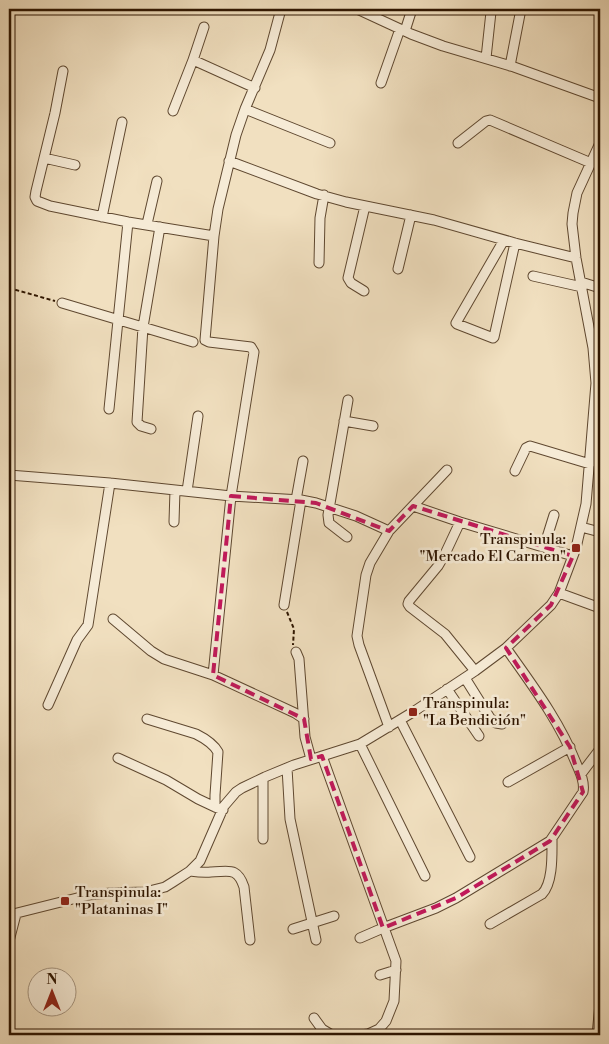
<svg xmlns="http://www.w3.org/2000/svg" width="609" height="1044" viewBox="0 0 609 1044" font-family="'Libre Bodoni',serif">
<rect width="100%" height="100%" fill="#f1e0c0"/>
<filter id="stains"><feTurbulence type="fractalNoise" baseFrequency=".004" numOctaves="4"/><feColorMatrix values="0 0 0 0 .2 0 0 0 0 .09 0 0 0 0 .02 0 0 0 .5 -.17"/></filter>
<radialGradient id="worn" r=".72"><stop offset=".6" stop-color="#630" stop-opacity="0"/><stop offset="1" stop-color="#630" stop-opacity=".3"/></radialGradient>
<g fill="none" stroke-linecap="round" stroke-linejoin="round">
<defs>
<path id="minor" d="M357,9l54,25 32,12 71,21 86,31
M405,31l7,-22
M486,58l5,-46
M193,60l11,-33
M510,66l11,-57
M63,71l-8,42 -19,78 -1,6 2,4 13,5 78,16 86,14
M381,83l19,-54
M245,109l85,34
M173,111l20,-51 62,28
M458,143l28,-22 4,-1 101,43
M44,158l31,7
M229,161l88,33 29,8 88,18 81,23 61,15
M102,217l20,-95
M147,224l10,-43
M504,240l-48,83 1,1 36,14 1,-1 21,-94
M319,263l1,-45 4,-23
M398,269l13,-54
M533,276l49,11
M581,282l19,6
M364,291l-13,-8 -3,-5 17,-72
M62,303l131,39
M109,409l19,-187
M344,421l29,5
M151,429l-10,-3 -4,-4 6,-95 17,-100
M515,471l11,-23 4,-2 60,18
M9,475l101,8 121,13 70,4 15,3 40,13 33,15
M187,491l11,-75
M296,500l7,-39
M413,506l47,16 113,34
M174,522l1,-32
M460,522l-15,32 -7,12 -29,35 -1,3 2,3 35,27 30,37
M581,527l19,5
M347,537l-18,-14 -1,-8 20,-115
M544,547l10,-32
M559,593l41,15
M284,605l17,-105
M113,619l38,32 13,8 49,16 82,38 9,6
M296,652l3,7 6,78 6,22
M213,675l18,-179 23,-144 -3,-5 -42,-5 -4,-2 9,-104 4,-27 18,-74 9,-26 25,-59 11,-41
M465,678l25,40 6,5 6,1
M447,689l32,47
M48,705l29,-65 11,-15 22,-142
M147,719l49,15c8,4 17,9 22,18l-3,43v12l8,3
M400,720l70,137
M389,727l-30,-82 -2,-9 9,-61 4,-12 19,-32 58,-61
M360,744l65,132
M322,756l74,205 -2,40 -8,20 -7,8 -11,5 -7,1
M118,758l48,22 32,19 17,8
M287,768l3,51 26,121
M581,774l19,-25
M263,778v61
M508,782l62,-35
M190,871c7,1 14,2 21,1 17,0 26,-6 33,15l6,53
M9,915l80,-20 22,-2 34,-1 20,-5 8,-5 17,-11 10,-10 24,-55 12,-14 6,-4 23,-11 29,-12 66,-21 53,-32 62,-41 31,-23 45,-43 8,-12 17,-45 10,-44 10,-121 -3,-35 -17,-90 -4,-34 1,-11 4,-20 23,-50
M490,924l52,-30c11,-11 10,-39 10,-54
M293,929l41,-13
M360,938l23,-10 53,-20 20,-10 94,-57 33,-49c2,-10 -3,-20 -7,-29 -17,-43 -44,-78 -70,-115
M9,941l7,-27
M380,975l16,-5
M314,1018l8,11 10,6
M597,1035l3,-31"/>
</defs>
<use href="#minor" stroke="#5f4830" stroke-width="11"/>
<path stroke="#2e1500" stroke-width="2" stroke-dasharray="4 2.5" stroke-linecap="butt" d="M9,288l46,13
M287,612l7,17 -1,16"/>
<use href="#minor" stroke="#f6ebd6" stroke-width="9"/>
</g>
<path fill="none" stroke="#c2185b" stroke-width="4" stroke-dasharray="10 6" stroke-linejoin="round" d="M231,496l85,7 73,28 24,-25 160,50 -22,49 -45,43 64,99 13,45 -33,49 -94,57 -73,30 -61,-172 -11,3 -7,-40 -91,-44z"/>
<g fill="#8f2418" stroke="#f6ebd6" stroke-width="2">
<rect x="571" y="543" width="10" height="10" rx="2.5"/>
<rect x="408" y="707" width="10" height="10" rx="2.5"/>
<rect x="60" y="896" width="10" height="10" rx="2.5"/>
</g>
<g text-anchor="middle" dominant-baseline="central" stroke-width="5" stroke-linejoin="round" paint-order="stroke">
<g font-size="15" fill="#2e1500" stroke="#f6ebd6" text-anchor="start">
<text x="566" y="539" text-anchor="end">Transpinula:<tspan x="566" dy="17">"Mercado El Carmen"</tspan></text>
<text x="423" y="703">Transpinula:<tspan x="423" dy="17">"La Bendición"</tspan></text>
<text x="75" y="892">Transpinula:<tspan x="75" dy="17">"Plataninas I"</tspan></text>
</g>
</g>
<rect width="609" height="1044" fill="none" stroke="#f1e0c0" stroke-width="30"/>
<rect x="10" y="10" width="589" height="1024" fill="none" stroke="#2e1500" stroke-width="2.5"/>
<rect x="15" y="15" width="579" height="1014" fill="none" stroke="#2e1500"/>
<g transform="translate(52 992)"><circle r="24" fill="#f6ebd6" stroke="#a69580"/>
<path d="M0-4L9 19L0 12L-9 19Z" fill="#8f2418"/>
<text y="-8" font-size="14" font-weight="bold" text-anchor="middle" fill="#2e1500">N</text>
</g>
<rect width="100%" height="100%" filter="url(#stains)"/>
<rect width="100%" height="100%" fill="url(#worn)"/>
</svg>
